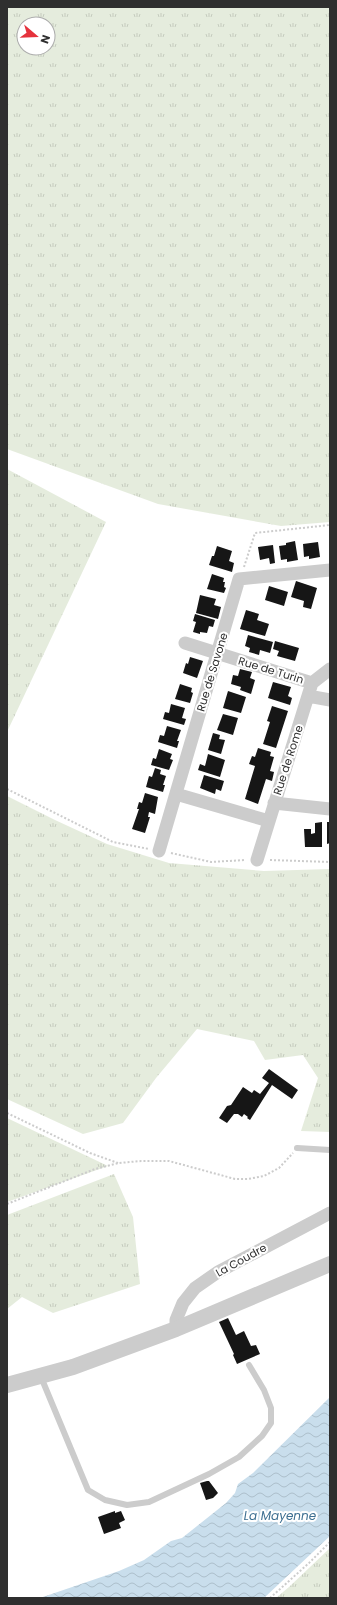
<svg xmlns="http://www.w3.org/2000/svg" width="337" height="1605" viewBox="0 0 337 1605" font-family="Poppins,sans-serif">
<defs>
<pattern id="grass-tufts" width="24" height="20" patternUnits="userSpaceOnUse"><rect width="24" height="20" fill="#e5ecdd"/><path d="M3 7l-1-3M5 7V3M7 7l1-3M15 17l-1-3M17 17v-4M19 17l1-3" fill="none" stroke="#c5cbbe"/></pattern>
<pattern id="water-waves" width="16" height="10" patternUnits="userSpaceOnUse"><rect width="16" height="10" fill="#c9deec"/><path d="M0 5q4-4 8 0t8 0" fill="none" stroke="#adbfcb"/></pattern>
</defs>
<rect width="100%" height="100%" fill="#fff"/>
<path fill="url(#grass-tufts)" fill-rule="evenodd" d="M7,7h323v515l-49,4 -123,-22 -151,-55zM24,24h24v24h-24z
M7,469l99,53 -99,210z
M7,796l48,24 52,24 62,19 95,8 66,-2v263l-29,-1 17,-53 -15,-23 -38,5 -11,-19 -57,-12 -41,49 -33,45 -40,11 -76,-35z
M7,1118l101,48 -101,36z
M114,1174l19,43 7,67 -87,29 -31,-16 -15,12v-94z
M330,1548v50h-54l13,-11z"/>
<path fill="url(#water-waves)" d="M330,1397v139l-66,62h-224l79,-27 25,-11 27,-19 11,-3 44,-35 9,-10 3,-9 15,-11z"/>
<path fill="#161616" d="M295,541l3,19 -11,2v-3l-6,1 -2,-14 7,-1v-2z
M318,542l2,15 -11,2v-3l-5,1 -1,-13z
M273,545l2,18 -5,1 -1,-6 -9,2 -2,-13z
M217,546l15,5 -3,10 5,2 -2,9 -23,-7 3,-9h2z
M212,574l12,4 -1,4h2l-1,5 2,1 -2,5 -17,-4z
M296,581l21,7 -6,21 -8,-2 1,-6 -13,-4z
M269,586l19,6 -4,14 -19,-6z
M200,595l16,4 -2,6 7,2 -3,12 -22,-6z
M246,610l13,4 -2,6 12,4 -4,12 -25,-7z
M195,614l20,6 -2,7 -4,-1 -2,7 -7,-1v2l-7,-2 3,-10 -3,-1z
M248,635l25,7 -3,11 -10,-3 -1,5 -10,-3 1,-4 -5,-2z
M275,641l24,7 -4,13 -18,-5 2,-5 -6,-2z
M190,657l13,4 -6,17 -14,-5 3,-10 2,1z
M240,669l12,3 -2,6 5,2 -4,14 -11,-4 1,-3 -10,-3 2,-9 5,1z
M273,682l18,5 -3,9 4,2 -2,7 -22,-7z
M180,684l12,4 -1,4 2,1 -3,10 -15,-4z
M228,691l18,6 -5,16 -18,-5z
M171,704l14,4 -3,10 4,1 -2,6 -21,-6 2,-7 4,1z
M272,706l16,5 -12,37 -13,-4 7,-22 -3,-1z
M223,714l15,4 -5,17 -16,-5z
M167,726l14,4 -4,11h2l-2,7 -19,-6 2,-7 4,1z
M213,733l7,2 -1,4 6,1 -4,14 -13,-4z
M258,748l13,4 -1,4 4,1 -4,14 4,1 -2,9 -6,-2 -8,25 -13,-5 10,-33 -6,-2 3,-8 3,1z
M159,749l13,5 -2,5 3,1 -4,10 -18,-5 2,-7 3,1z
M208,754l17,6 -5,17 -22,-7 2,-6 5,2z
M155,768l6,2 -1,4 6,2 -3,9h2l-2,7 -17,-5 3,-11 3,1z
M204,775l20,6 -3,10 -5,-2 -1,5 -15,-6z
M145,793l13,4 -3,17 -6,-2 -1,5h2l-5,16 -13,-4 7,-20h-2l2,-7 3,1z
M322,822v25h-17l-1,-18h7v5l4,-1v-10z
M327,822h3v21l-3,1z
M269,1069l29,21 -6,9 -20,-14 -22,35 -3,-2 1,-1 -4,-3 -2,3 -4,-3h-4l-7,9 -8,-5 8,-12 4,-1 12,-18 9,6 2,-3 6,4 9,-11 -7,-5z
M228,1318l8,17 8,-4 7,15 5,-1 4,9 -23,10 -4,-9 1,-1 -15,-32z
M207,1481h2l9,12 -5,5 -7,2 -6,-17z
M115,1511v2l6,-2 4,9 -6,3 2,5 -17,6 -6,-17z"/>
<g fill="none" stroke-linecap="round" stroke-linejoin="round">
<path stroke="#ccc" stroke-width="2" stroke-dasharray="2 2" stroke-linecap="butt" d="M244,567l11,-34 75,-8
M7,789l106,53 36,7
M171,853l40,9 34,-2
M270,860l60,2
M7,1113l83,40 28,10
M7,1204l88,-35 24,-6 22,-2h28l66,18h13l16,-3 15,-8 14,-15
M270,1598l39,-35 21,-21"/>
<path stroke="#ccc" stroke-width="6" d="M297,1148l33,2
M41,1377l47,113 17,10 22,5 22,-3 60,-28 30,-17 23,-21 9,-13v-15l-7,-18 -15,-25"/>
<path stroke="#ccc" stroke-width="13" d="M185,643l127,40
M308,696l22,4
M176,794l93,27
M274,803l56,6
M159,851l80,-272 91,-9
M257,860l55,-177 18,-14
M176,1329v-9l7,-17 12,-15 23,-16 112,-59"/>
<path stroke="#ccc" stroke-width="16" d="M7,1385l66,-18 103,-38 154,-65"/>
</g>
<g text-anchor="middle" dominant-baseline="central" stroke-width="4" stroke-linejoin="round" paint-order="stroke">
<g font-size="11" fill="#2f2f2f" stroke="#fff">
<text transform="translate(271 670) rotate(17)">Rue de Turin</text>
<text transform="translate(212 672) rotate(-73)">Rue de Savone</text>
<text transform="translate(288 760) rotate(-72)">Rue de Rome</text>
<text transform="translate(241 1260) rotate(-29)">La Coudre</text>
</g>
<g font-size="12" font-style="italic" fill="#3d6f91" stroke="#fff">
<text x="280" y="1515">La Mayenne</text>
</g>
</g>
<rect width="337" height="1605" fill="none" stroke="#2f2f2f" stroke-width="16"/>
<g transform="translate(36 36) rotate(109)"><circle r="19" fill="#ffffff" stroke="#acacac"/>
<path d="M0-3L7 15L0 10L-7 15Z" fill="#e5323c"/>
<text y="-6" font-size="11" font-weight="bold" text-anchor="middle" fill="#2f2f2f">N</text>
</g>
</svg>
